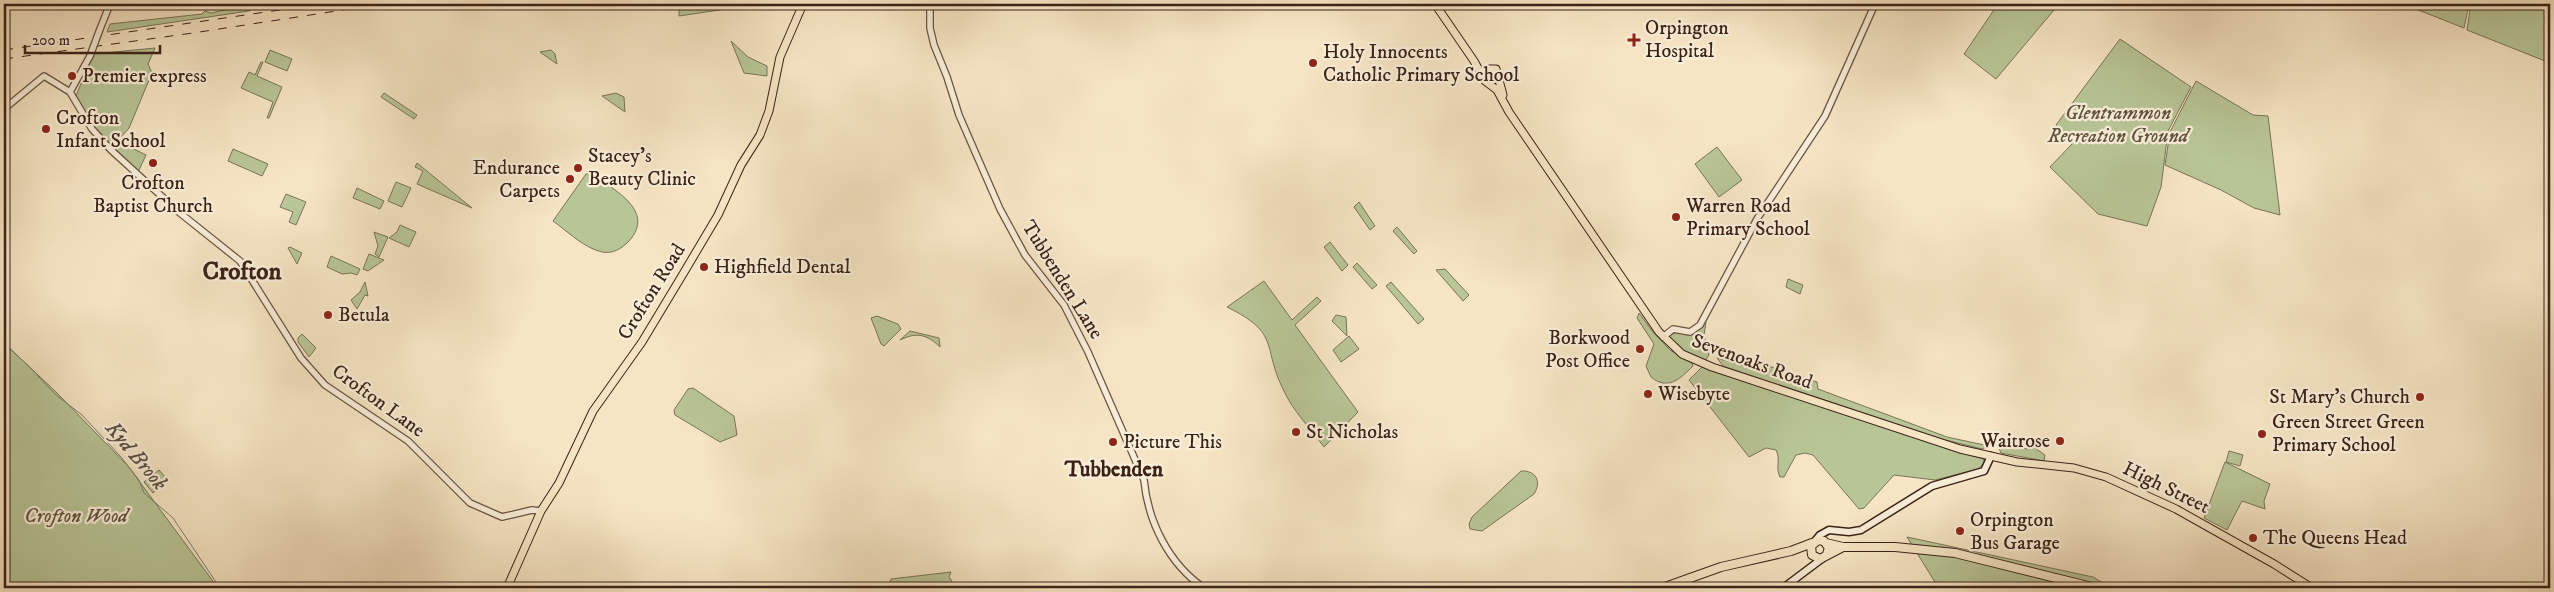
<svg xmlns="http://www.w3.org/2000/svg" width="2554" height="592" viewBox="0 0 2554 592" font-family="'IM FELL DW Pica',serif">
<rect width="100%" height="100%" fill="#f6e5c4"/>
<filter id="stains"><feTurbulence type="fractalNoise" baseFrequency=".004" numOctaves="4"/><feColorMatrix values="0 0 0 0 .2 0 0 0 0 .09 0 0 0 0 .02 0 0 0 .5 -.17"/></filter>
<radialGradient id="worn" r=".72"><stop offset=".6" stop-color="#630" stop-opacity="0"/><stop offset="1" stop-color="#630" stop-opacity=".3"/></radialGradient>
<path fill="#b8c597" stroke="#7a7457" d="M250,4l2,5 -3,2 -142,21 3,-8 92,-10 3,-3 6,2z
M1998,4h61l-63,75 -32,-25z
M2403,4h66l-5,24z
M2471,4h79v59l-83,-33z
M753,5l-74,11v-6l26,-4z
M2120,39l71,48 -23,44 -7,56 -14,39 -49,-12 -48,-47 22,-23 -16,-19z
M731,41l17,16 19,9v10l-23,-3z
M155,48l-7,16 4,9 -23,55 -18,20 -14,-14 -21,-38 17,-42z
M270,50l22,9 -5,12 -22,-9z
M551,50l4,4 2,10 -17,-12z
M261,62h2l-6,14 25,11 -13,31h-2l6,-16 -32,-14 8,-16 6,3z
M2196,81l57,34 15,1 12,99 -26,-7 -33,-18 -56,-25 5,-33z
M384,93l33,22 -3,4 -33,-22z
M616,93l8,4 1,15 -23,-16z
M122,143l24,12 -8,17 -23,-21z
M1717,147l25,33 -23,17 -24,-33z
M233,149l35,15 -6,12 -34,-15z
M417,163l55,45 -55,-24 6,-13 -8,-4z
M590,173c21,15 67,37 39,68 -8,8 -16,13 -27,11 -18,-4 -35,-21 -49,-31l33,-47z
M396,182l15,6 -9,19 -14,-6z
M357,188l27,13 -4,8 -27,-11z
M286,194l20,8 -10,23 -7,-3 4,-10 -13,-5z
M1359,202l16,24 -5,4 -16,-23z
M400,225l16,7 -7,15 -20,-9 8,-6z
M1397,227l20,24 -3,3 -21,-23z
M374,232l14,5 -9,20 -4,-3 3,-8z
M1330,242l18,23 -6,6 -18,-24z
M290,247l12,6 -5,11 -9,-16z
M369,254l15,6 -16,11 -5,-2z
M331,256l29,13 -3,6 -6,-2 -9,1 -15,-7z
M1357,263l20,22 -5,4 -19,-22z
M1445,269l24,26 -6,6 -27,-31z
M1788,279l15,6 -3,9 -14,-7z
M1264,281l28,39 25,-23 4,4 -26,24 63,87 -34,35c-13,-18 -31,-36 -40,-56 -23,-45 -2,-57 -57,-84z
M365,282l3,14 -3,-1 -8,14 -6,-9 9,-8z
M1391,282l33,37 -6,5 -32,-38z
M1639,313l14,19 17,18 22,13 1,3c-13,13 -25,25 -42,11l-5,-11 8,-22 -17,-26z
M1336,315l10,2 1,19 -15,-15z
M877,316l21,8 3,5 -17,17 -3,-2 -10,-26z
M1706,322l-2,13 5,20 -4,6 -24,-10 -13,-14 8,-5 17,2z
M910,331l29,7 1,9c-13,-13 -24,-15 -40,-7z
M302,334l14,14 -7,9 -11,-15v-4z
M1349,336l10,13 -18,13 -8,-12z
M4,343l52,49 72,74 90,122h-214z
M1717,358l36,11 3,-7 61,20 1,7 129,48 42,9 -7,3 -48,-12 -211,-71z
M1703,366l280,93 2,4 -7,6 -43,11 -41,-5 -30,33 -5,1 -46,-54 -8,-2 -9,2 -12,22h-4c-5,-9 1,-18 -4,-27l-10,-2 -17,9 -60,-77z
M693,388l41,28 3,19 -17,7 -45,-27 -1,-5 14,-21z
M1998,446l32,3 2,-3 13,9 -1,6 -43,-8z
M2229,451l14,4 -3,11 -14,-4z
M2225,462l45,22 -6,17 1,8 -23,-8 -15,29 -23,-12z
M159,470l9,10 -15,13 -9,-11z
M1521,471c15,-1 21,11 13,23l-52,37 -12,-2 -1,-5 3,-7z
M1907,537l186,40 18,11h-168l-5,-1z
M951,572l-2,5 3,4 -4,7h-61l4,-9z"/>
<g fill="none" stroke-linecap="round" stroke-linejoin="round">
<path stroke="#768172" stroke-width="1" d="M4,343l31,29
M37,375l19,20 26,20 39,42 18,23 5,13 29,25 47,70"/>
<defs>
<path id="tertiary" d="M930,4v24l4,17 13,32 12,38 41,94 25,46 39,50 24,47 56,128c4,42 25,84 60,108
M100,29l10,-25
M70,92l20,-36
M4,109l40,-33 26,16 22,37 19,21 69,63 60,48 61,97 24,27 83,56 62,62 32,14 30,-7 9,1
M1663,337l10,-8 17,3 10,-7 57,-106 68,-103 50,-112"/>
<path id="secondary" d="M1815,541l5,-6 9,-5 20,2 12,-2 71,-44 52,-15 7,-15
M1783,588l40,-30"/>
<path id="primary" d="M1435,4l39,57 11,20 12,9 12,22 150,220 23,22 30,13 248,82 57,13 57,6 32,9 70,32 98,55 38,24
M1483,76l3,-7h10l7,26
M507,588l34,-77 18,-28 34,-72 49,-69 41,-68 35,-59 23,-50 19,-30 9,-24 11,-54 23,-53"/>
<path id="trunk" d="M1826,543l17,4h52l60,6 141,35
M1827,554l2,-6 -5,-7 -6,-1 -7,6 1,9 8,4 23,-12
M1662,588l59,-21 70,-16 21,-8"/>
</defs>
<use href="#tertiary" stroke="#6a5342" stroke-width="8"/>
<use href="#secondary" stroke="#3b2217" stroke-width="9"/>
<use href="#primary" stroke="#3b2217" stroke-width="9"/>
<use href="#trunk" stroke="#3b2217" stroke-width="10"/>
<use href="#tertiary" stroke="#f9eed9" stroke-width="5.5"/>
<use href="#secondary" stroke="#f9eed9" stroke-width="6"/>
<use href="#primary" stroke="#f6e5c4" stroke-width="7"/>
<use href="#trunk" stroke="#f6e5c4" stroke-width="8"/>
<path stroke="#3b2217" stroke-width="1" stroke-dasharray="9 9" stroke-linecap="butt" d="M4,50l317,-46
M4,59l189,-26 189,-29"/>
<defs>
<path id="tertiary-bridge" d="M90,56l10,-27"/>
</defs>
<use href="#tertiary-bridge" stroke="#6a5342" stroke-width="8" stroke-linecap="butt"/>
<use href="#tertiary-bridge" stroke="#f9eed9" stroke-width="5.5"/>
</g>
<g fill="#8f2418" stroke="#f9eed9" stroke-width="2">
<path d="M1631.5 32.5h5v5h5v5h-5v5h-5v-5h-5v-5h5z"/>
<circle cx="1313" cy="63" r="5"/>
<circle cx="72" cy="76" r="5"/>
<circle cx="46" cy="129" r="5"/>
<circle cx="153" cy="163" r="5"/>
<circle cx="578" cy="168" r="5"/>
<circle cx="570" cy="179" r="5"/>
<circle cx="1676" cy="217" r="5"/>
<circle cx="704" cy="267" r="5"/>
<circle cx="328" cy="315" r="5"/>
<circle cx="1640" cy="349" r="5"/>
<circle cx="1648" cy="394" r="5"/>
<circle cx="2420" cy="397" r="5"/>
<circle cx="1296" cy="432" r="5"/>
<circle cx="2262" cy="434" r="5"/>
<circle cx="2060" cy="441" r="5"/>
<circle cx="1113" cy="442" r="5"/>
<circle cx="1960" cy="531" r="5"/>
<circle cx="2253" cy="538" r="5"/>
</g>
<g text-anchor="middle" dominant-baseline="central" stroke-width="4.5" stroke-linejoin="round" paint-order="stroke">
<g font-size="20" fill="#3b2217" stroke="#f9eed9" text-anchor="start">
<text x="1645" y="28">Orpington<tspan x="1645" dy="23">Hospital</tspan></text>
<text x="1323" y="52">Holy Innocents<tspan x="1323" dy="23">Catholic Primary School</tspan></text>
<text x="82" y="76">Premier express</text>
<text x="56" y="118">Crofton<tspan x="56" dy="23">Infant School</tspan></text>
<text x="588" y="156">Stacey's<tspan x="588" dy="23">Beauty Clinic</tspan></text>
<text x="560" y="168" text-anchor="end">Endurance<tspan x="560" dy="23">Carpets</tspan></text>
<text x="153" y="183" text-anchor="middle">Crofton<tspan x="153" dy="23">Baptist Church</tspan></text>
<text x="1686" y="206">Warren Road<tspan x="1686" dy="23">Primary School</tspan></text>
<text x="714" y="267">Highfield Dental</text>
<text x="338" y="315">Betula</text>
<text x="1630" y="338" text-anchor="end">Borkwood<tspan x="1630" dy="23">Post Office</tspan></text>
<text x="1658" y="394">Wisebyte</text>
<text x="2410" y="397" text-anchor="end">St Mary's Church</text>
<text x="2272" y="422">Green Street Green<tspan x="2272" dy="23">Primary School</tspan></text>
<text x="1306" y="432">St Nicholas</text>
<text x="2050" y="441" text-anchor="end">Waitrose</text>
<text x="1123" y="442">Picture This</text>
<text x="1970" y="520">Orpington<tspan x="1970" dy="23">Bus Garage</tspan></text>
<text x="2263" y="538">The Queens Head</text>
</g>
<g font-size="20" font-style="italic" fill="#60533d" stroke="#f9eed9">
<text x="2118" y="113">Glentrammon<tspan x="2118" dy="23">Recreation Ground</tspan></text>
<text x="76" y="516">Crofton Wood</text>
</g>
<g font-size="20" fill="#3b2217" stroke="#f9eed9">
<text transform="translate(1062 280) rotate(58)">Tubbenden Lane</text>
<text transform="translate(652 292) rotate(-58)">Crofton Road</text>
<text transform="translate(1752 362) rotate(20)">Sevenoaks Road</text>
<text transform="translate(378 401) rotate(36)">Crofton Lane</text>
<text transform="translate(2166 488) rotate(26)">High Street</text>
</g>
<g font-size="21" font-style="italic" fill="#595144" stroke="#f9eed9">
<text transform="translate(136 456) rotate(50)">Kyd Brook</text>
</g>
<g font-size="22" font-weight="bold" fill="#3b2217" stroke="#f9eed9">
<text x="1114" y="469">Tubbenden</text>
</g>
<g font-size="25" font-weight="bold" fill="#3b2217" stroke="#f9eed9">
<text x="242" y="271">Crofton</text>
</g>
</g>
<rect width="2554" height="592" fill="none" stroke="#f6e5c4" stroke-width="20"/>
<rect x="5" y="5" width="2544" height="582" fill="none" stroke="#3b2217" stroke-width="2.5"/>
<rect x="10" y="10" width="2534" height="572" fill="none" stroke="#3b2217"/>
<path d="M25 45v8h135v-8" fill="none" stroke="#3b2217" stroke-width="2.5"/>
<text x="32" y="45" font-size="15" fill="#3b2217" stroke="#f9eed9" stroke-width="4" paint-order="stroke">200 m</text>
<rect width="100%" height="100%" filter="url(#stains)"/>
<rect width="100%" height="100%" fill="url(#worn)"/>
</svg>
